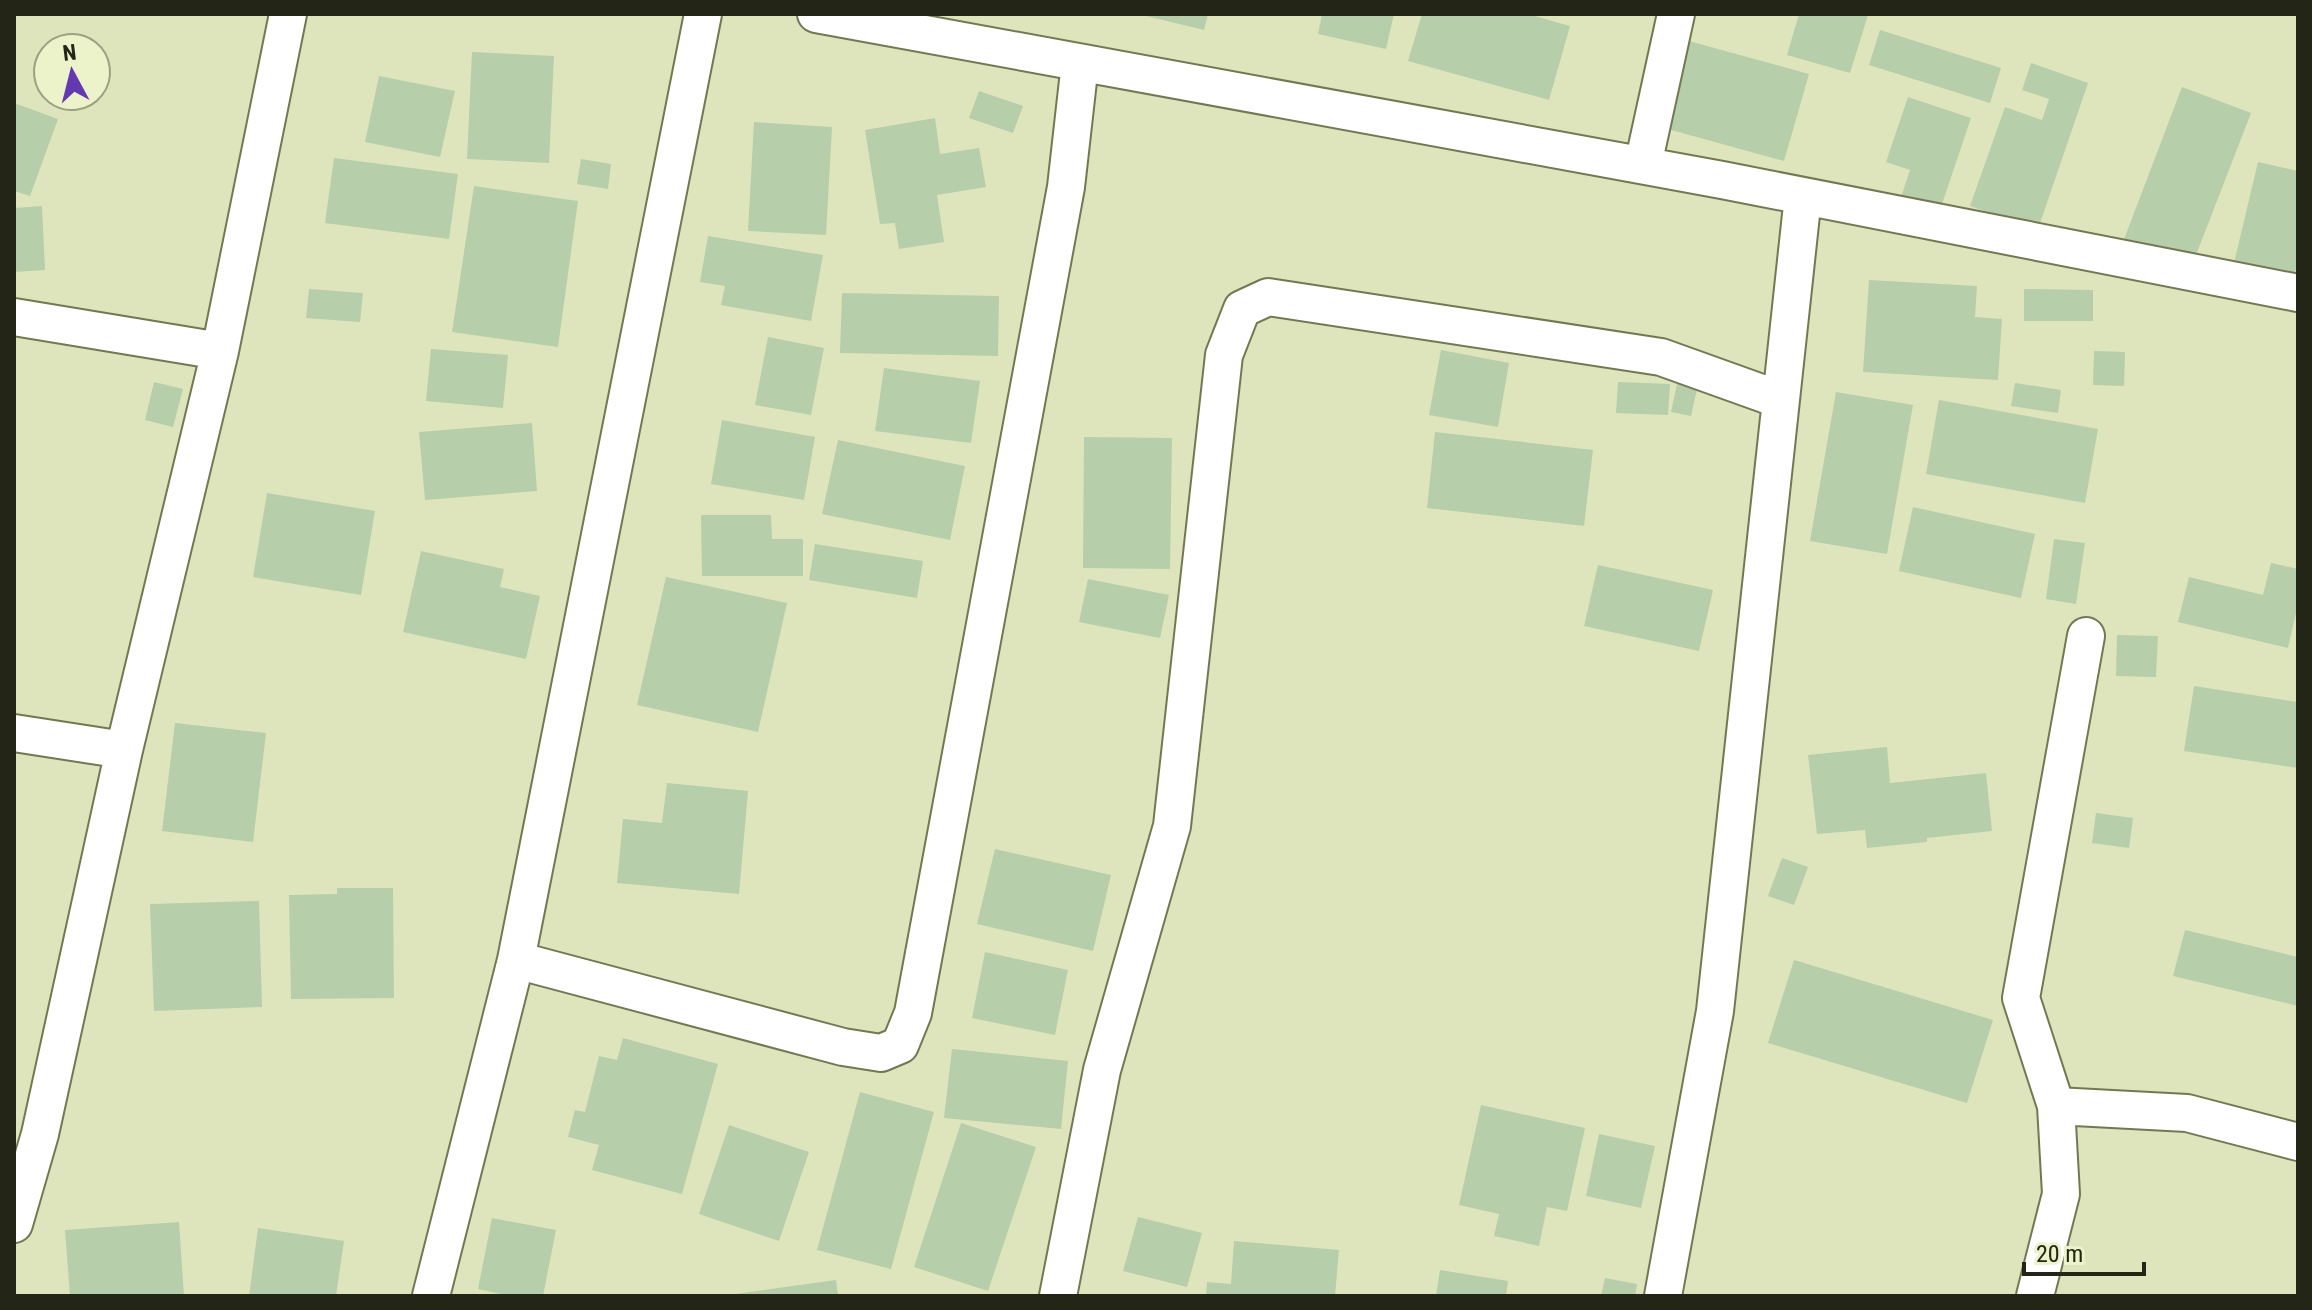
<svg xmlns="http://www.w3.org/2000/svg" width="2312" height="1310" viewBox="0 0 2312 1310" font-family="'Roboto Condensed',sans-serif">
<rect width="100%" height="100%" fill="#dee5bc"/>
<path fill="#b7ceaa" d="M1138,14h70l-4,16z
M1322,14h72l-8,35 -68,-15z
M1422,14h106l42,12 -21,74 -141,-39z
M1799,14l69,1 -18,58 -63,-18z
M1880,30l121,38 -11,35 -121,-38z
M1689,41l120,33 -25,87 -120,-33z
M472,52l82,4 -5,107 -82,-4z
M2031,63l57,20 -50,146 -68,-23 35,-99 37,13 7,-21 -27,-9z
M379,76l76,15 -15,66 -75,-15z
M2182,87l69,26 -60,155 -68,-26z
M979,91l44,15 -10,27 -44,-15z
M1908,97l63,21 -31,92 -39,-13 9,-27 -24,-8z
M14,103l44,16 -28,77 -16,-5z
M935,118l5,36 39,-6 7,39 -49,8 7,47 -45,7 -4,-26 -15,1 -15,-94z
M754,122l78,5 -6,108 -78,-4z
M334,158l124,16 -9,65 -124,-16z
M581,159l30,5 -3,25 -31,-5z
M2258,162l40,9v88l-4,18 -60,-14z
M474,186l104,15 -20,146 -106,-15z
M42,206l3,64 -31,2v-64z
M708,236l115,19 -12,66 -90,-16 4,-19 -25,-4z
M1869,280l108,6 -2,31 27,2 -4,61 -135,-8z
M309,289l54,4 -3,29 -54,-4z
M2024,289l69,1v31h-69z
M842,293l157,3 -1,60 -158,-3z
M768,337l56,11 -13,67 -56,-10z
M431,349l77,6 -5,53 -77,-7z
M1441,350l68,13 -11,64 -69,-12z
M2094,351l31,1 -1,34 -31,-1z
M884,368l96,13 -9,62 -96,-12z
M154,382l29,7 -10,38 -28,-7z
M1618,382l52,2 -2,31 -52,-2z
M2015,383l46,7 -3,23 -47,-7z
M1677,384l20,5 -6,27 -20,-4z
M1836,392l77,13 -26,149 -77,-13z
M1939,400l159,29 -13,74 -159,-29z
M722,420l93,17 -11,63 -93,-16z
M532,423l5,68 -112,9 -6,-68z
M1435,432l158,18 -9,76 -157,-18z
M1084,437l88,1 -2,131 -87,-1z
M838,440l127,26 -15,74 -128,-26z
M267,493l108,18 -14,84 -108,-18z
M1913,507l122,27 -14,64 -122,-27z
M701,515h70l1,24h31v37h-101z
M2054,539l31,4 -9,61 -30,-5z
M815,544l108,17 -6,37 -108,-18z
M421,551l83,18 -4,18 40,9 -14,63 -123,-27z
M2271,563l27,6v35l-10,44 -110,-26 11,-45 74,18z
M1598,565l115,25 -14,61 -115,-25z
M666,577l121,26 -29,129 -121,-27z
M1088,579l81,16 -9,43 -81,-16z
M2117,635l41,1 -2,41 -40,-1z
M2194,686l104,16v66l-114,-17z
M175,723l91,10 -13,109 -91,-11z
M1887,747l3,36 96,-10 6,58 -65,7v4l-60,6 -2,-18 -48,4 -9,-79z
M667,783l81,8 -9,103 -122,-11 6,-64 39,4z
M2096,813l37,5 -4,30 -37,-5z
M995,849l116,26 -18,76 -116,-27z
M1782,858l26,9 -14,38 -26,-9z
M337,888h56l1,110 -103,1 -2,-104 48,-1z
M259,901l3,106 -108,4 -4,-107z
M2185,930l113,27v49l-125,-30z
M985,952l83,18 -13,65 -83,-17z
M1794,960l199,60 -26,83 -199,-60z
M623,1038l95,26 -36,130 -90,-24 7,-25 -31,-8 7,-27 10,2 14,-56 18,4z
M952,1049l116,12 -7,68 -117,-11z
M860,1092l74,20 -43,157 -74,-19z
M1481,1105l104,23 -18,83 -20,-4 -8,39 -45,-10 5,-22 -40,-9z
M961,1123l75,24 -48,144 -74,-24z
M729,1125l80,27 -30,89 -80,-27z
M1599,1134l56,12 -14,62 -55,-12z
M1138,1217l64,16 -15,54 -64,-16z
M492,1218l64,12 -13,66h-33l-32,-7z
M179,1222l5,74h-114l-5,-66z
M258,1228l86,13 -8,55h-87z
M1234,1241l105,9 -4,46h-129l1,-14 24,2z
M1440,1270l68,11 -2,15h-70z
M1605,1278l32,6 -2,12h-34z
M836,1280l2,16h-101l-1,-2z"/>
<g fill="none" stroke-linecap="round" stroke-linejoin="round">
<defs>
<path id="street" d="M816,14l906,166 576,113
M1643,165l33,-151
M14,317l206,34
M14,733l110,17
M516,960l327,87 38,6 19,-8 13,-32 153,-826 14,-124
M2056,1106l131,7 111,29
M14,1224l26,-90 84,-384 96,-399 68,-337
M431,1296l85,-336 187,-946
M1058,1296l44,-226 70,-244 52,-471 18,-46 26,-12 393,60 120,43
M1663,1296l52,-285 88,-815
M2035,1296l26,-102 -5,-88 -35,-108 65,-362"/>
</defs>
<use href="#street" stroke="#737853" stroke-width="40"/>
<use href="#street" stroke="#fff" stroke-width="36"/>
</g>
<rect width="2312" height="1310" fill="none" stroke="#232516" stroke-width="32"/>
<g transform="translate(72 72) rotate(353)"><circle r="38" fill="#ecf2c9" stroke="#9ca081" stroke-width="2"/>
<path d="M0-6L14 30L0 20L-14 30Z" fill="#6338b0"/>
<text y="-12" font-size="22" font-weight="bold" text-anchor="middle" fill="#232516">N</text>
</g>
<path d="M2024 1262v12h120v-12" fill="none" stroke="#232516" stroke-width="4"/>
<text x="2036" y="1262" font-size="24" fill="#232516" stroke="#ecf2c9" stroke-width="6" paint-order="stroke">20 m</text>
</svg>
